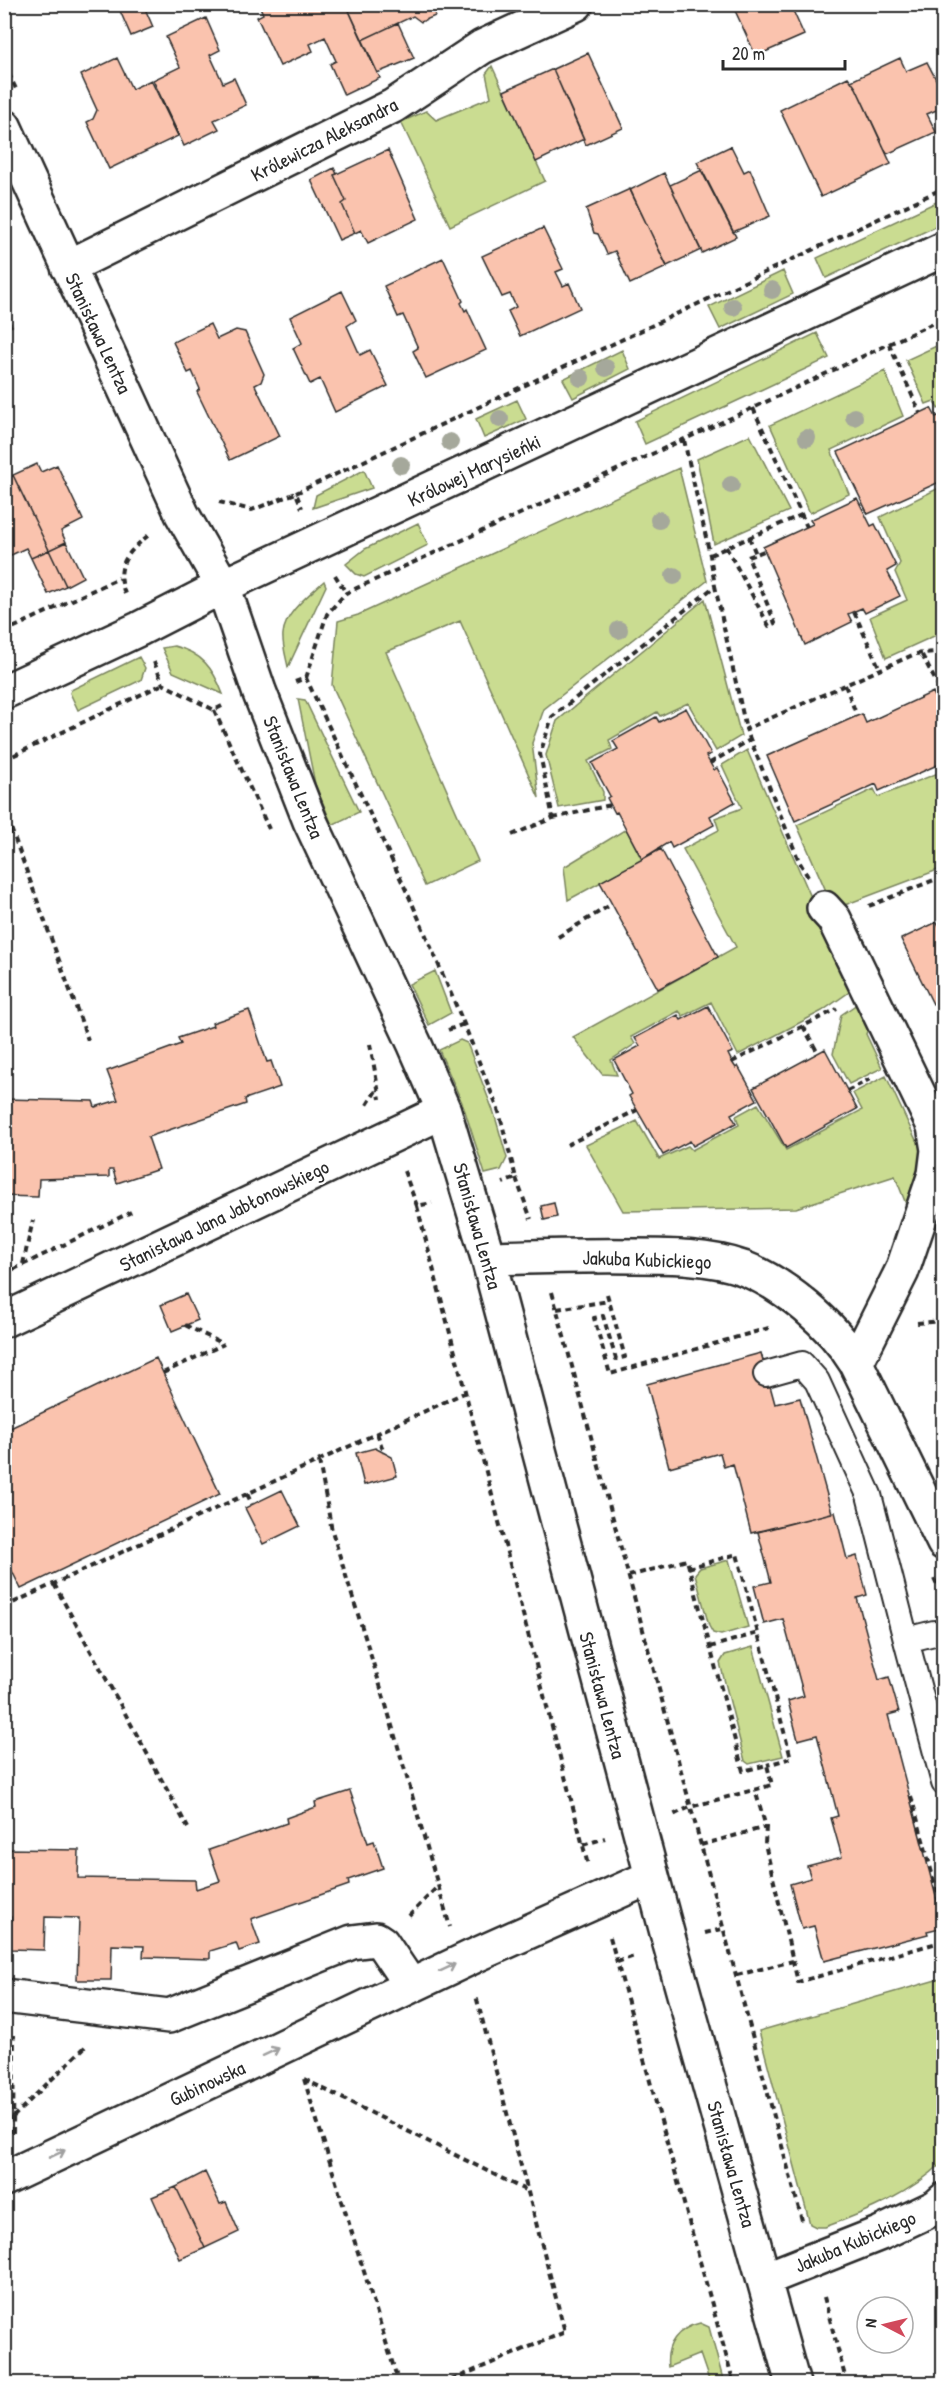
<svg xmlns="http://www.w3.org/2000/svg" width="948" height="2388" viewBox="0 0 948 2388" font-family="'Patrick Hand',sans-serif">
<rect width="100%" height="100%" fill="#fff"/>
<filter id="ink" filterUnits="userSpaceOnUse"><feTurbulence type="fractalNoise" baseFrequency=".0167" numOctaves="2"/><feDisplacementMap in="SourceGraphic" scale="12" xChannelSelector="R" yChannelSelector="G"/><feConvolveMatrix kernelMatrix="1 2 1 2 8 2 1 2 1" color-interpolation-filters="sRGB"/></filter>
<g filter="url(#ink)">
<path fill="#cadc91" stroke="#7a845e" stroke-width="1.5" d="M492,66l53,115 -95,45 -49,-104 25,-11 10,9 55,-23 -5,-23z
M943,199v24l-117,55 -9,-20z
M783,271l10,23 -73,35 -11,-22z
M817,333l12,25 -184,86 -10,-23z
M943,343v63l-5,3 -4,-8 -8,3 -20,-44z
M622,350l8,19 -57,29 -10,-19z
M885,371l18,45 -72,34 18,44 -39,19 -40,-88z
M517,400l9,19 -42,19 -8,-19z
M750,435l39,76 -75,33 -17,-85z
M679,468l28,113 -163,128 -12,34 7,55 -79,-177 -74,31 92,209 -53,25 -93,-201 6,-64 20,-6z
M364,470l8,18 -59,20 3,-13z
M943,486v146l-57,26 -16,-41 37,-17 -12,-28 5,-9 -20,-46z
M418,523l10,22 -64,32 -8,-3 -10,-10 19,-15z
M324,581l2,5 -38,81c-2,-10 -6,-23 -5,-33 2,-22 26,-39 41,-53z
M705,599l36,137 -25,15 -28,-48 -28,13 -3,-4 -48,28 3,9 -24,12 15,31v8l-44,8 -13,-53 11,-34z
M174,646c28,7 39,22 49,48l-50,-22 -11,-24z
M139,657l6,11 -4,12 -63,30 -8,-17 1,-3z
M298,699l7,1 54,112 -27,13 -17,-41z
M747,750l77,177 31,61 -33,23 -84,44 -27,-53 -28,14 -4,-5 -48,26 4,7 -24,16 6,15 -15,-1 -29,-37 163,-90 -53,-98 36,-19 -4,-12 27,-10 -20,-43z
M943,771v97l-109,41 -37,-84 77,-36 4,8z
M626,829l16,31 -74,40 -4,-33z
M435,971l16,42 -22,12 -20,-41z
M860,1002l11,18 -5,14 16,34 -33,16 -16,-30 8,-39z
M460,1040l7,3 27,70 13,45 -6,12 -16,4 -22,-69 -24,-55z
M886,1076l30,64 13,-4 -23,68 -11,-28 -99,32 -173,3 -37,-66 51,-24 22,38 29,-13 4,4 47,-25 -3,-9 22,-12 28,46 76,-40 -9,-17z
M729,1560l19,67 -27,8 -8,-2 -4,-7 -14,-52 5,-6z
M753,1647l30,109 -34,8 -4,-3 -25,-98 5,-8z
M943,1978v184c-32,31 -76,50 -118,65h-9l-6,-3 -51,-193z
M700,2323l9,4 15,56h-14l-10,-29 -32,13c-3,-23 10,-39 32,-44z"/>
<path fill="#fac3ae" stroke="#2b2b2b" stroke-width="1.5" d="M53,4h15l-12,6z
M79,4h15l-12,7z
M117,4h26l10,23 -22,9z
M264,4h82l34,74 -36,17 -14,-31 6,-3 -11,-24 -15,7 3,7 -33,15 -23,-49 6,-3 -3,-7z
M346,4h93l-4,2v10l-14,6 -8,-6 -51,24z
M732,4h58l14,31 -48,21z
M206,18l14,32 -10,5 13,28 11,-5 12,27 -32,15 5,9 -35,17 -31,-66 27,-13 -14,-30z
M398,23l16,35 -37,15 -15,-33z
M588,53l35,75 -37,17 -33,-76z
M117,58l15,31 19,-9 27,56 -69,33 -22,-47 6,-3 4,-9 -16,-35z
M900,58l6,13 21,-9 17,33v12l-17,7 9,18 -49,22 -31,-66 -5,-7z
M553,69l31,70 -48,23 -32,-71z
M848,77l8,11 35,76 -70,33 -41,-87z
M731,146l13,26 6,-3 20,47 -37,16 -36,-70z
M388,150l30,69 -50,24 -7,-13 -6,3 -13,-29 4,-3 -12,-26z
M334,168l3,6 -3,1 12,26 -4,3 13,29 -16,7 -28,-60z
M702,170l34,67 -34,16 -32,-68z
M664,173l37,77 -34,16 -37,-76z
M630,189l37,78 -37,17 -15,-33 -8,3 -9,-20 -4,-1 -8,-24z
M543,228l20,41 -7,3 7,14 6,-3 11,25 -60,28 -12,-25 8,-4 -6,-13 -8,3 -20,-41z
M443,258l20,43 -2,2 4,8 2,-2 19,41 -60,28 -13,-27 5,-3 -15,-33 -5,2 -14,-31z
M342,291l14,29 -9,6 13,29 10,-5 18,36 -53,26 -15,-33 -10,5 -17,-36 9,-5 -12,-26z
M4,310l8,16 -8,4z
M210,324l7,15 19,-9 9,2 19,42 -3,8 -6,3 25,51 -50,24 -33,-68 3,-3 -8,-18 -4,2 -15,-31z
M931,408l5,9 8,-4v67l-76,34 -30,-62z
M37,464l4,8 16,-7 26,55 -22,11 5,11 -17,8 -36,-75z
M13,475l36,75 -18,8 -5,-10 -17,8 -5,-9v-68z
M857,498l14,28 4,-2 21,42 -9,5 13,25 -35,17 -3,-5 -14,6 4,8 -47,23 -42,-98 50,-23 -3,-4z
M66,542l17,35 -17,9 -17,-36z
M49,550l17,36 -18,8 -17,-36z
M933,692l11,26v44l-65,29 -3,-7 -81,37 -28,-65 90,-40 5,-2 4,9z
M686,708l25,46 -5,2 8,14 3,-2 18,34 -25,14 4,9 -42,23 -3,-6 -27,17 -25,-47 -2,1 -8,-15 3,-2 -18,-33 26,-14 -5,-8 43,-24 3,5z
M661,849l57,108 -60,32 -58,-107z
M937,922l7,13v63l-11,6 -32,-65z
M708,1006l25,46 -5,2 4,8 4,6 2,-2 19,34 -26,14 5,9 -43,23 -3,-5 -27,14 -34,-59 3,-2 -18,-34 26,-14 -5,-8 43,-23 3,5z
M249,1010l18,52 4,-1 9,26 -35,12 1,5 -98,33 11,32 -42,14 -4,-13h-4v7l-70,2 -1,18 -34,-1v-97l89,2 2,6 23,-7 -11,-29 74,-27 -3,-6 35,-12 -1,-3z
M825,1049l32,60 -71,39 -33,-60z
M554,1203l3,14 -13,3 -3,-14z
M186,1294l12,26 -26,11 -11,-26z
M761,1353l14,51 25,-6 32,115 -81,20 -18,-69 -9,3 -4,-14 -51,14 -22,-83z
M156,1358l64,136 -199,95 -17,-34v-124z
M375,1448l17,9 5,19 -33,9 -8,-32z
M282,1490l18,36 -37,18 -18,-36z
M835,1512l12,47 10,-3 10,39 -10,3 22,82 10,-3 10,35 -11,3 56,212 -17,4 1,3 -104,27 -10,-35 -12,3 -12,-45 21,-6 -4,-12 35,-9 -11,-39 7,-2 -21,-81 -19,5 -10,-39 16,-5 -21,-77 -19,5 -10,-38 17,-4 -13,-50z
M350,1791l18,52 6,-2 9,27 -35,12 1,5 -98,34 9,25 -21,7 -3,-8 -26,8v8l-67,-2 1,-11 -32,-1 -1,35h-34l2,-62 -34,-1 -1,33 -33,-1v-32h-7v-68l75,1 -1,28 117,2 1,9 24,-8 -11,-31 78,-27 -1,-5 30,-11 -1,-5z
M205,2172l15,32 6,-2 13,30 -34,16 -29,-61z
M176,2187l29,61 -25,11 -28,-62z"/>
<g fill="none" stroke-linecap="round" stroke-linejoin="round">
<defs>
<path id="service" d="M766,1374l36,-10 15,17 52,114 37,145 28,-7
M906,1640l38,143"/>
<path id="minor" d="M4,126l178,388 41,72 36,105 51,130 105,224 29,66 44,147 182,686 123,440
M68,267l325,-161 89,-59 94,-43
M4,692l135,-63 84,-43 721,-337
M824,908l10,11 100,207 4,24 -3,24 -33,97 -46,92
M488,1258c49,-1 98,-3 146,-2 37,0 74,0 109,12 42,16 90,57 113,95l88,180
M4,1320l440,-209
M4,1996l165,20 183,-74 24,-3 6,4 29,43
M4,2179l470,-223 177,-79
M765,2279l116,-46 55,-26 8,-7"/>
</defs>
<use href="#service" stroke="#2b2b2b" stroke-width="28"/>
<use href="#minor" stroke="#2b2b2b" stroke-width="38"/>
<path stroke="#2b2b2b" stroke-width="4" stroke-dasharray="6 4.5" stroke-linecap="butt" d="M4,64l12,25
M889,344l31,69
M753,408l54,119
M684,440l26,115 5,31
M296,493l648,-305
M219,502l33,8 44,-17 6,15
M749,537l7,17
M726,547l43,79 6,-3 -27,-66 16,-6
M710,555l91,-40
M335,575l11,18
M125,594c-11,-31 4,-42 26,-61
M854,612l26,57
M4,632l115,-54
M922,655l22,42
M154,662l9,22 51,26 10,-5
M306,678l21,-64 19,-21 407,-185 191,-90
M295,682l11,-4 106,225 52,121 35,88 17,66 -13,5
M845,685l12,31
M214,710l55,119
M4,760l159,-76
M710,763l40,-23
M4,809l84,231
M553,818l58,-13
M512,835l41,-17 -13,-64 12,-37 163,-131 31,143
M808,877l-9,-16 -53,-132 169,-75 29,-3
M869,906l75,-30
M558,937l54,-33
M803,1026l15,27
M448,1030l16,-6
M370,1044l10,55
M732,1062l105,-53
M847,1091l23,-12
M367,1105l10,-16
M567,1145l70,-35
M404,1171l13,35 15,-3
M516,1178l15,41
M417,1206l171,659
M23,1264l10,-44
M4,1274l127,-62
M552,1292l251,932
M607,1294l18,63 -9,2 -13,-43 -9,2 16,56 162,-47
M557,1309l52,-8
M917,1323l27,-2
M185,1325l38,19
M163,1373l61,-29
M377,1433l7,20
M319,1461l13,70 52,167 66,229
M247,1494l5,10
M688,1568l49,-14 54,204 -24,7
M629,1576l58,-16 56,211 24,-6 5,20 -82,22 -17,8
M934,1579l10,21
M54,1584l134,244
M4,1607l462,-215
M710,1647l48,-14
M911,1796l33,121
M766,1827l-1,17 33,138 146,-41
M583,1845l22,-7
M701,1845l65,-18 -11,-37
M409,1916l28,-29
M705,1933l17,-4
M610,1937l124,447
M617,1962l17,-6
M737,1975l56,-14
M304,2079l95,305
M304,2079l223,112
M13,2117l75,-73
M13,2133l1,-98
M824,2297l23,87
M442,2384l123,-52 -89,-336"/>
<use href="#service" stroke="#fff" stroke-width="24"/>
<use href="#minor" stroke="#fff" stroke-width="33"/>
</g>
<g fill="#a5a89b">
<circle cx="772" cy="290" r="9"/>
<circle cx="733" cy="307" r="9"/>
<circle cx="606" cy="368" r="9"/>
<circle cx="581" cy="378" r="9"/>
<circle cx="854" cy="417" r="9"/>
<circle cx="500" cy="419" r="9"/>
<circle cx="807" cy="438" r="9"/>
<circle cx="450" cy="442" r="9"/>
<circle cx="401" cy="465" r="9"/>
<circle cx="731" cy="485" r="9"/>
<circle cx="659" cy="520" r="9"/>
<circle cx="674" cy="576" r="9"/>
<circle cx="619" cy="630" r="9"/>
</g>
<defs><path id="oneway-shaft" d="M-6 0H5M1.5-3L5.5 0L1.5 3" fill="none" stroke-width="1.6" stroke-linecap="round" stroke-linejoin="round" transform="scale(1.5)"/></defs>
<g stroke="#a0a0a0">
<use href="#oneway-shaft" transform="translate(447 1968) rotate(-25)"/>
<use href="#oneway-shaft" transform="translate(271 2052) rotate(-25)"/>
<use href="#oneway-shaft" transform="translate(57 2154) rotate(-25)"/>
</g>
</g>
<g text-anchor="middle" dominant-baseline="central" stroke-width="4.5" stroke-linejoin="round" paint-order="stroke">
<g font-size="20" fill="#2b2b2b" stroke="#fff">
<text transform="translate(324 139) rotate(-27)">Królewicza Aleksandra</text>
<text transform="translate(99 333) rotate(65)">Stanisława Lentza</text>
<text transform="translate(474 470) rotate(-25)">Królowej Marysieńki</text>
<text transform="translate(294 777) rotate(68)">Stanisława Lentza</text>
<text transform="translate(224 1215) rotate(-26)">Stanisława Jana Jabłonowskiego</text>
<text transform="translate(478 1226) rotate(74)">Stanisława Lentza</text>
<text transform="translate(647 1259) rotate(2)">Jakuba Kubickiego</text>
<text transform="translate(603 1695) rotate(75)">Stanisława Lentza</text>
<text transform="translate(207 2083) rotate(-25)">Gubinowska</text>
<text transform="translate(732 2164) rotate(74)">Stanisława Lentza</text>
<text transform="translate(855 2241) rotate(-23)">Jakuba Kubickiego</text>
</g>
</g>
<rect width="948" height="2388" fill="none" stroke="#fff" stroke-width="24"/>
<rect x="12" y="12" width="924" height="2364" fill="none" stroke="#2b2b2b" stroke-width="2" filter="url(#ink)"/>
<g transform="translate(885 2325) rotate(277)"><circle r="28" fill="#ffffff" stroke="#aaaaaa" stroke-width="1.5"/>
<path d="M0-4.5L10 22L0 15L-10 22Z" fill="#d1495b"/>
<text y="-9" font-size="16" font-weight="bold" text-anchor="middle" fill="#2b2b2b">N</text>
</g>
<path d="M723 60v9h122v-9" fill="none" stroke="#2b2b2b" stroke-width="3"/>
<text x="732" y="60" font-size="18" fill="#2b2b2b" stroke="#ffffff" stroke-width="4.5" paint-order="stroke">20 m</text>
</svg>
